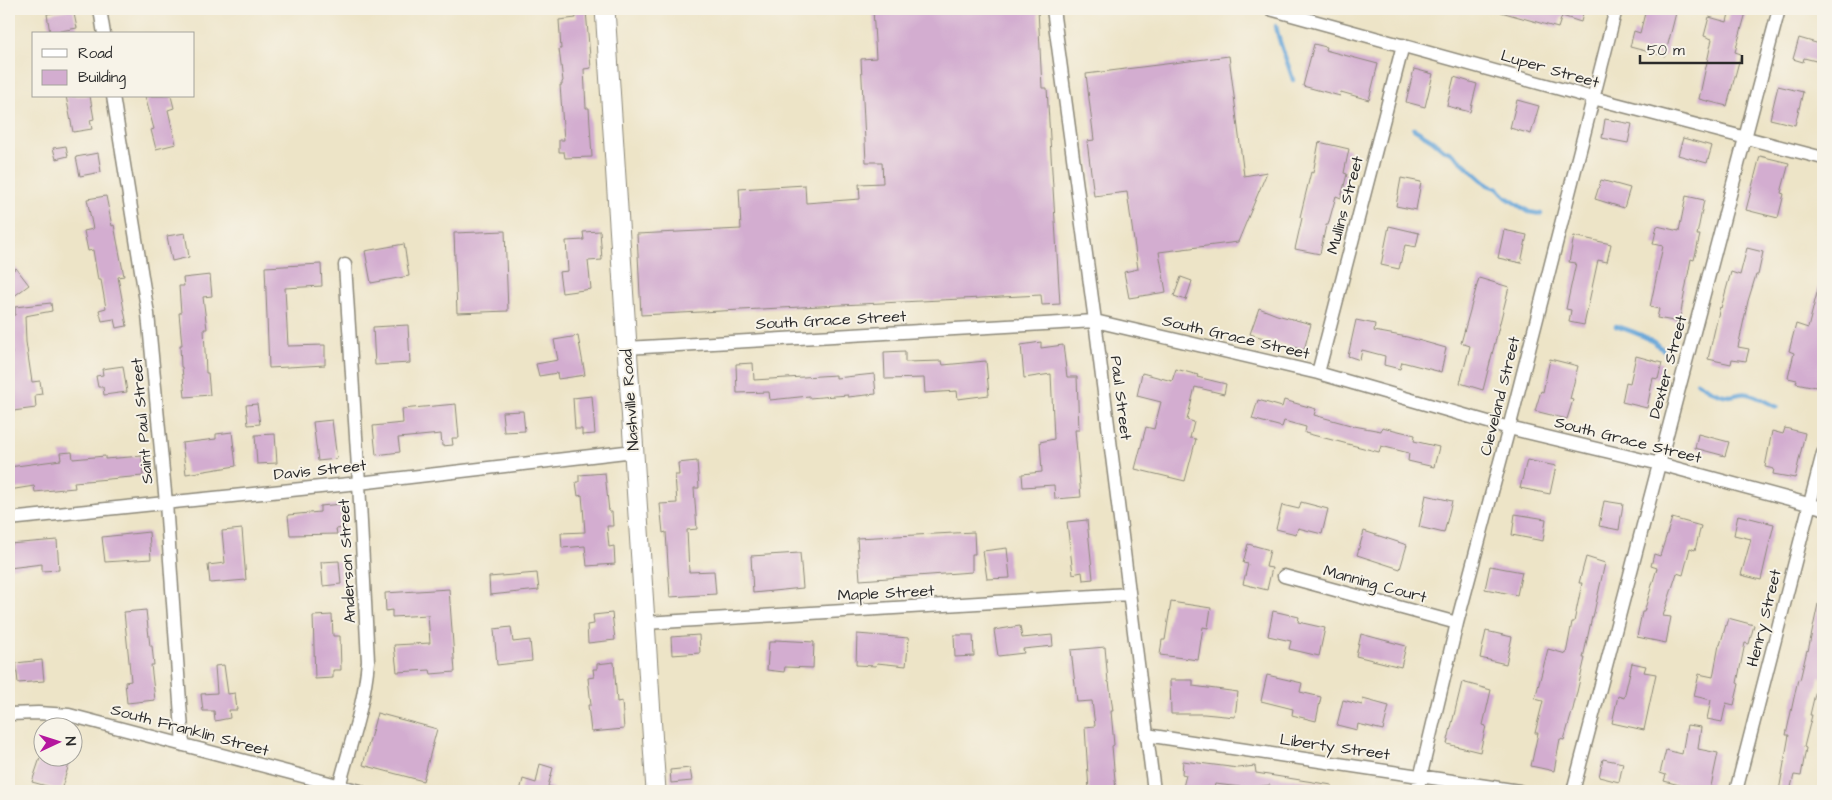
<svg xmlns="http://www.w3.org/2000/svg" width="1832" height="800" viewBox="0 0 1832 800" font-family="'Architects Daughter',sans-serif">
<rect width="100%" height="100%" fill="#f7f3e8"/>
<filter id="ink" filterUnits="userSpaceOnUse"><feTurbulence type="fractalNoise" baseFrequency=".02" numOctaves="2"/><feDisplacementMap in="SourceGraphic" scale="10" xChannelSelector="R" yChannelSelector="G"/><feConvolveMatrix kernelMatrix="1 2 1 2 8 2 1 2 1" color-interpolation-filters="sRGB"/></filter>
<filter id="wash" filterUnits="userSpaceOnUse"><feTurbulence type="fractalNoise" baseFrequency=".0096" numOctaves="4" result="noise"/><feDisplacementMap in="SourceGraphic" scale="20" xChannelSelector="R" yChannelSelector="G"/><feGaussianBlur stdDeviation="1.12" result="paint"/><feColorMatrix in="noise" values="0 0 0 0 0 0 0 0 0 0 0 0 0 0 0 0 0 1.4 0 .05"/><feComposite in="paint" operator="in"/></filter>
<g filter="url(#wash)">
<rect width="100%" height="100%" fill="#ede4c7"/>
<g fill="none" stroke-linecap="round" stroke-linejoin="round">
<path stroke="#65a5d8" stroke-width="4.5" d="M1276,26c3,19 12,36 17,54
M1414,129l18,11 12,10 9,4 35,31 10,4 8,8 23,15 12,2
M1616,326c19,6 43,14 53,32
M1697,382c10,6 21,13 32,14 7,0 12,-4 19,-2 11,2 19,9 29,13"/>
</g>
<g id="blocks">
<path fill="#d3add0" d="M73,9l4,19 -27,5 -3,-19z
M873,9h165l4,79h5l13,216 -18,1 -1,-10 -400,20 -4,-81 104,-5 -2,-40 66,-4 1,18 54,-4 -1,-15 24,-1 -1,-21h-16l-5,-103 15,-1z
M1501,9h83l-3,13 -19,-6 -4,12 -57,-16z
M1646,9h31l-12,47 -35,-9 4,-16 6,2z
M1730,9h17l-12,43 6,2 -14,52 -28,-7 13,-60 -8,-3 5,-19 18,5z
M586,11l5,57 -7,1 2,39h3l3,49 -27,1 -1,-6h-5v-12h5l-4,-55h2v-3l1,-1 -4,-32h2l-2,-29 17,-2 -1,-6z
M1799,38l24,7 -3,17 -16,-4 -1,4 -10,-3z
M1314,44l12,3 -1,3 53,14 -9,36 -28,-8 -1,4 -37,-10z
M1229,56l15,120 23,-4 -29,70 -79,10 7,40 -37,6 -5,-26 14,-3 -11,-77 -33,4 -7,-55 7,-1 -8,-66z
M1414,69l19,5 -8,33 -19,-5z
M1454,77l23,7 -7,28 -23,-6z
M1778,86l25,6 -8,33 -25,-6z
M66,96h24l4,23 -4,1 2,9 -19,3z
M145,96h26l3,12 -6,2 8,34 -20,5 -5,-19 3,-1z
M1517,100l22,6 -8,28 -21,-6z
M1605,119l27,5 -4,19 -26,-5z
M1683,138l29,8 -5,17 -29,-8z
M1319,142l30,7 -5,24 3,1 -6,24 -5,-2 -8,29h-2l-6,29 -25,-5 7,-31 -2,-1 11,-45 2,1z
M66,146l2,10 -12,3 -3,-11z
M98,153l3,19 -21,4 -4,-19z
M1760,156l29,7 -8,30 3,1 -6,24 -32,-8z
M1401,178l20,4 -5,28 -20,-4z
M1601,180l29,8 -6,20 -29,-9z
M106,196l6,30 2,-1 10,51 -6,1 9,49 -11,2 -2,-9 -12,2 -3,-11 7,-2 -5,-28h-3l-5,-30 -5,1 -4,-20 9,-2 -6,-30z
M1686,196l18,4 -7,35h3l-6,25 -3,-1 -12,63 -22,-4 2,-9 -9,-2 13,-61 -10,-2 4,-18 22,5z
M1389,226l30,7 -3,14 -11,-2 -6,24 -18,-4z
M1504,230l23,5 -6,28 -23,-5z
M505,231l3,80 -51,2 -3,-80z
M600,231l2,29 -14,1 3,28 -29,4 -3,-21 9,-1 -2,-30 18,-1 -1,-8z
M185,233l4,24 -17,4 -5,-25z
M1574,236l37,8 -4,18 -9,-2 -14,65 -15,-3 2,-12 -5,-1 10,-46 -7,-1z
M404,244l5,32 -38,7 -6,-32z
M1747,248l16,4 -5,23h-2l-8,26 -10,46 11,2 -3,12 -14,-2 -1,5 -23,-5 12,-52 1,1 10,-36 9,3z
M321,264l1,22 -37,2 3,58 37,-1v20l-56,3 -4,-101z
M16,268l13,17 -16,12 -4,-6v-18z
M210,275l2,21 -9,1 4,32h-3l2,44h2l2,22 -25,2 -3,-30h-1l-1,-22h2l-3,-32h2l-2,-27h5l-1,-8z
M1181,277l11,4 -6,19 -12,-4z
M1479,278l30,9 -26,103 -23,-7 10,-37 -9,-3z
M1819,285h4v71l-7,31 -20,-4 1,-3 -9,-2 6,-25 -5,-2 7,-27 12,4z
M51,303l1,8 -27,5 1,26 6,40 8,-1 2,13 -7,1 1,13 -23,3 -3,-26 3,-1 -4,-29 3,-1 -3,-21v-18h6v-8z
M1259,308l18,7 34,9 -7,26 -54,-16z
M1356,320l19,4 -1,7 33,6 39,11 -5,24 -39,-10 -2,7 -16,-4 1,-9 -23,-6 -2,10 -12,-4z
M408,325l2,38 -35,2 -2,-38z
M578,336l7,39 -27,4 -1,-6 -18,3 -3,-12 22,-4 -4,-20z
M1041,342v6l22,-3 4,32h10l2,53h-4l6,67 -26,2 -1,-14 -31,2 -1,-13 20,-2 -2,-30 14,-3 -3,-65 -27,4 -3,-33z
M905,351v11l37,-1 1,4 43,-4 3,34 -31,4 -1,-8 -32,2 -1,-15 -39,1 -1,-27z
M1636,356l26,7 -4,16 -5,-1 -6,30 -25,-6 4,-20 4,1z
M1550,359l28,7 -8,33 3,1 -6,19 -32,-8 6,-20 2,1z
M753,363l1,17 82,-5v3l38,-4 2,20 -28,3v-2l-39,3v-2l-39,4 -1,-8 -32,1 -1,-29z
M123,366l4,26 -23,3 -1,-8h-5l-2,-11 7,-1 -1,-6z
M1176,369l22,6 -1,2 29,7 -2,10 -29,-7 -8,33 7,2 -4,16 6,1 -11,42 -50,-12 11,-42 8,2 7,-27 -24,-6 5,-23 30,8z
M592,396l3,38 -13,1v-6h-7l-2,-31z
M1258,400l24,7 2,-7 32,9 -2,6 40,11 27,5 1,-4 33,8 -1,6 25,6 -5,20 -26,-6 1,-8 -28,-7 -2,6 -74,-19 1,-6 -22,-6 -2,6 -30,-8z
M257,404l3,20 -12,1 -2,-20z
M456,404l3,34h-7l1,7 -11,1 -1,-12 -43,4 2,14 -24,3 -3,-29 30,-3 -1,-14z
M523,411l2,20 -21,1 -2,-20z
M332,420l5,39 -19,2 -5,-39z
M1785,428l20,5 -10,45 -22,-4 1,-5 -9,-2 7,-36 11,3z
M232,432l4,34 -50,8 -4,-31 34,-4v-5z
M275,434l2,29 -20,1 -2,-29z
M1698,434l31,8 -4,14 -30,-8z
M72,452l1,7 32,-3v3l37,-3 1,20 -69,6 1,6 -11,1 -29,3 -1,-6 -25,4v-23l52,-7 -1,-7z
M1527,460l29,6 -6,28 -30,-6z
M697,461l2,27h-5l3,41 -10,1 2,42 25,-1 2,23 -46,3 -4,-65 -3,1 -3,-29 17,-1 -2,-28h4l-1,-12z
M605,473l4,39h3l1,14h-6l2,21 5,-1 1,18 -28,2 -2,-20 -23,2 -1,-15 24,-1 -3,-37 -4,1 -2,-14h3v-7z
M1426,495l26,6 -8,32 -25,-6z
M1604,501l19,3 -4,26 -20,-4z
M1301,502l27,7 -6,25 -24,-6 -2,6 -20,-5 6,-24 17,4z
M342,504l2,24 -8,1 1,5 -47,1 -2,-20 32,-3v-6z
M1515,514l31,5 -3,22 -31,-6z
M1738,515l36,9 -13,56 -20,-5 10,-36 -17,-4z
M1672,518l29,8 -6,24 -5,-2 -7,27 -6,-2 -14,43 8,1 -5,26 -29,-6 5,-25h2l13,-44 -6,-2 3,-12 6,2z
M1087,520l6,59 -10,1 -1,-8 -9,2 -6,-52z
M242,529l4,51 -36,3 -2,-18 17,-2 -3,-32z
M1364,531l43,14 -7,24 -43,-14z
M149,532l2,27 -46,3 -3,-25z
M974,532l1,22h-3v18l-112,8 -3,-42z
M57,540l2,30 -17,1v-7l-33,4v-24z
M1248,544l22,6 -4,17 6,1 -5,22 -24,-6 5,-20 -5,-1z
M1007,548l3,30 -23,1 -4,-28z
M800,553l3,35 -50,5 -2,-37z
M1586,557l19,6 -12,54h-1l-9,41h2l-12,51 -9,31 -4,-1 -6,32 -23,-5 7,-33h-3l8,-32 -8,-2 13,-50 18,5 6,-32h2l8,-39h-3z
M339,561l2,23 -18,2 -2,-24z
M1490,566l32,6 -5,23 -32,-6z
M537,573l2,17 -49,5 -1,-18z
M449,589l6,83 -24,2 -1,-4 -33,2 -3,-27 36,-2 -2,-28 -36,2v-7l-6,1 -1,-18z
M1171,602l40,6 -3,20 -5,-1 -5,33 -38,-5 2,-15h3z
M1818,604l5,1v73l-4,-1 -9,38h2l-8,32 2,1 -5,28 -7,-1 -4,16h-11l10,-56h-3l12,-56 2,1 7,-30 1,1z
M146,610l4,36h2l2,19h-3l4,35 -28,3 -2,-21 6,-1 -7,-69z
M1273,611l26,6 -1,5 27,6 -6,28 -30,-7 2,-8 -23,-5z
M612,613l3,27 -27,3 -1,-18 7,-1 -1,-9z
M332,615l1,21h7l1,34h-8v8l-18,1 -2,-63z
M1728,618l26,7 -5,19 -4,-1 -8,40 2,1 -5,21 -8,-2 -4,19 -15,-3 4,-19 -17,-4 5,-22 14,3 6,-32h1z
M1020,626l2,12 30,-3 1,11 -30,3 1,4 -26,3 -4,-26z
M511,627l2,15 17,-2 2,21 -35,4 -3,-36z
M1486,631l26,6 -6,27 -26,-6z
M857,634l52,4 -3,28 -29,-3 -1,3 -20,-1z
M1361,634l45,12 -5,21 -45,-11z
M699,635l1,18 -28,2 -1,-18z
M954,635h19l1,21 -19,1z
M775,640l39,2 -1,26 -28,-1 -1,5 -17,-2 2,-28h6z
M1105,647l3,35h1l4,29h-2l3,34 -2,1 4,45h-27l-4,-64 10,-1 -3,-25 -15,1 -6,-52z
M42,660l2,21 -26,2 -2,-20z
M614,662l3,40 5,-1 2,28 -33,3 -3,-27h3l-3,-27 6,-1 -1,-8h4v-5z
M1632,663l14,3 -2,6 12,2 -12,56 -32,-7 6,-27 6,2z
M224,665l4,29 7,-1 2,17h-8l1,8 -15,3 -1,-10h-11l-2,-17 16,-1 -2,-27z
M1267,675l35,8 -2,9 21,5 -5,24 -24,-6 1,-6 -32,-8z
M1170,680h23v6l45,6 -3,25 -31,-3h-33z
M1462,682l29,8 -8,35 3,1 -6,26 -33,-8z
M1363,699l26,7 -6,24 -25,-6 -1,6 -20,-5 6,-25 19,5z
M377,713l60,16 -14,52 -60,-16z
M1687,725l14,2 -3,22 20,4 -8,38h-13l-7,-1 1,-2 -27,-7 2,-6 -6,-2 6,-23 16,4z
M40,758h11v2h7v-2h13l-10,32 -29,-8z
M1603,759l20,4 -4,19 -20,-5z
M1183,761l55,7 17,-2 1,7 76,12v6h-57l-6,-1 1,-5 -21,3 -34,-4 -2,7h-31l4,-16 -4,-1z
M540,764l13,4 -5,18 6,2v3h-34l3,-12 13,4z
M690,768l2,13 -21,2 -1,-13z"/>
</g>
</g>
<g filter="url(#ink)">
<use href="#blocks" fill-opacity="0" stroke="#8c8879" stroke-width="1"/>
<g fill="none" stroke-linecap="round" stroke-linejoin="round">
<defs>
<path id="minor" d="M100,9l4,25
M1053,9l42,312 59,470
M1270,9l323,89 230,60
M113,96l35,218 18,189 17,242
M626,348l469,-27 223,52 191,55 151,36 163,44
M1318,373l85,-328
M9,519l350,-36 275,-32
M1284,576l173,47
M645,623l484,-29
M9,714l29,-1 31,2 291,76
M1146,735l373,56
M338,791c11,-44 26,-83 30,-130l-9,-178 -14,-218
M1417,791l40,-168 52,-195 107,-419
M1573,791l206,-782
M1736,791l87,-338"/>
<path id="secondary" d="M605,9l51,782"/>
</defs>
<use href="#minor" stroke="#8c8879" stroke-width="15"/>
<use href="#secondary" stroke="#8c8879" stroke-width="21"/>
<use href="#minor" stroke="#fff" stroke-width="12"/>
<use href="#secondary" stroke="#fff" stroke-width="19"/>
</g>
</g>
<g text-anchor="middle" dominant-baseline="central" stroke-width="4" stroke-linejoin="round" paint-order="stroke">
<g font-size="16" fill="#2b2b2b" stroke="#f7f3e8">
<text transform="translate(1550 69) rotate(16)">Luper Street</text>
<text transform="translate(1345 205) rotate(-75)">Mullins Street</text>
<text transform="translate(831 320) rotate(-3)">South Grace Street</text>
<text transform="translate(1236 337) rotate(13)">South Grace Street</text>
<text transform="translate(1668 367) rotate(-75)">Dexter Street</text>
<text transform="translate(1500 396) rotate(-76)">Cleveland Street</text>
<text transform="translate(1121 398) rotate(83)">Paul Street</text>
<text transform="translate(630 400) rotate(-94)">Nashville Road</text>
<text transform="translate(142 421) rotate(-95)">Saint Paul Street</text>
<text transform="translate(1628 440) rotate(14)">South Grace Street</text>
<text transform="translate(320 470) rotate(-6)">Davis Street</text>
<text transform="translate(347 561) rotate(-93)">Anderson Street</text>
<text transform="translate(1375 584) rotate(15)">Manning Court</text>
<text transform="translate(886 593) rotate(-3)">Maple Street</text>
<text transform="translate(1764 618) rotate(-76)">Henry Street</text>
<text transform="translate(190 730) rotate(15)">South Franklin Street</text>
<text transform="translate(1335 747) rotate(8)">Liberty Street</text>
</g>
</g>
<rect width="1832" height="800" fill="none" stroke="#f7f3e8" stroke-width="30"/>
<rect x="32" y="32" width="162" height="65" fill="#f7f3e8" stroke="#a5a39c"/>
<rect x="42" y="49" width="25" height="8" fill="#ffffff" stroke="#a5a39c"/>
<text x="78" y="58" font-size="15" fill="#2b2b2b">Road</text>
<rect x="42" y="70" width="25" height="15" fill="#d3add0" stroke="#a5a39c"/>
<text x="78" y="82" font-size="15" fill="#2b2b2b">Building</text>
<g transform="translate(58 742) rotate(86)"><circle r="24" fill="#f7f3e8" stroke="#a5a39c"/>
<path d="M0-4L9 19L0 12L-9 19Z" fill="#b5179e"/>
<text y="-8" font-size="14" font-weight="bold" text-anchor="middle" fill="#2b2b2b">N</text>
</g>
<path d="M1640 55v8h102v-8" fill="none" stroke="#2b2b2b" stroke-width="2.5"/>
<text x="1647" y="55" font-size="15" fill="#2b2b2b" stroke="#f7f3e8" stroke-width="4" paint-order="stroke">50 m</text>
</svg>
